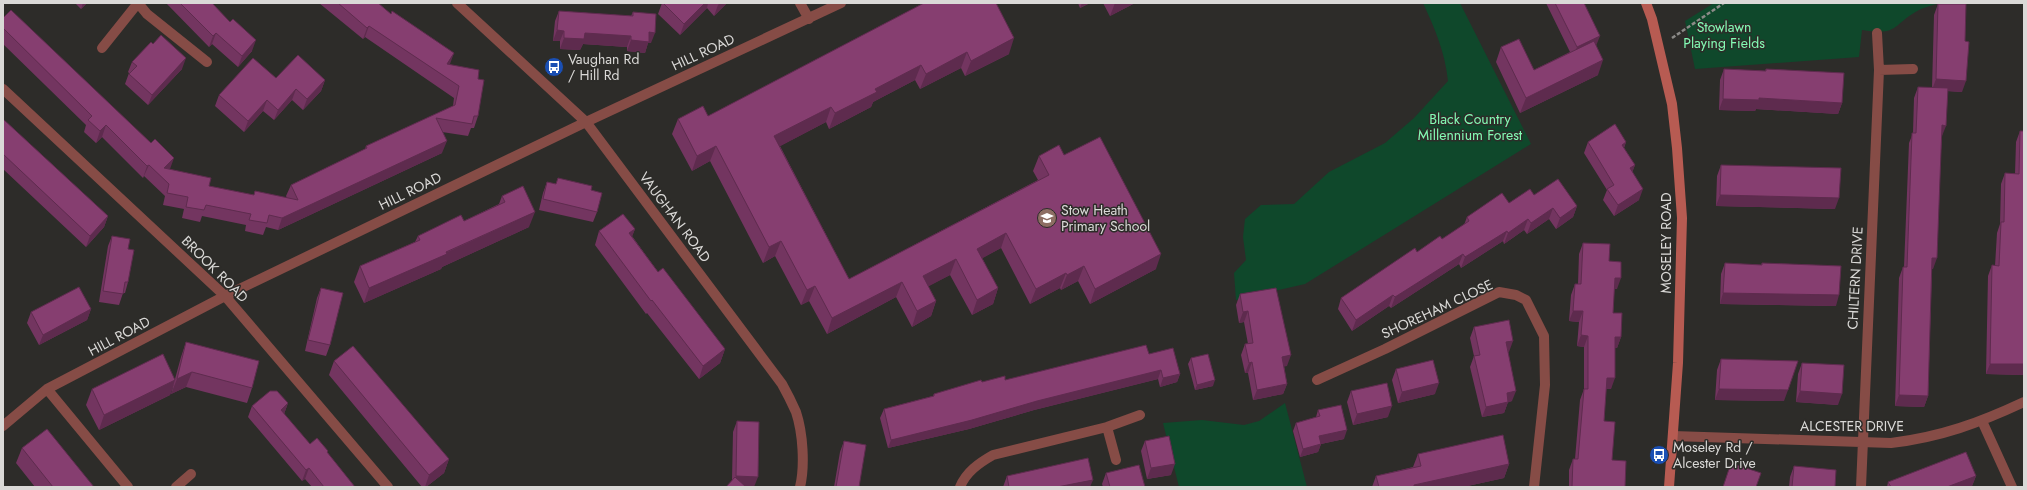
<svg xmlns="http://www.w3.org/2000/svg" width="2027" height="490" viewBox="0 0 2027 490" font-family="Jost,sans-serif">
<rect width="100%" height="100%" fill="#2d2c29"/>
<path fill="#0f482b" d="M1423,3h37l71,141 -226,140 -69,16 -2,-27 12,-13 -3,-23 2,-18 16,-14 33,-1 35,-32 56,-29 29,-25 34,-37c-3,-29 -13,-52 -25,-78z
M1714,3h226c-7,2 -15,4 -21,7 -28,15 -19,26 -57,20l-3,27 -164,12 -10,-48z
M1285,403l22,84h-128l-16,-64 39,-3 42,5 15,-4z"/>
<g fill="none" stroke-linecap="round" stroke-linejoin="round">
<path stroke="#8b8a87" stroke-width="2.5" stroke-dasharray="4 2" stroke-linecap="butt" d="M1672,38l52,-35"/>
<path stroke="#864c46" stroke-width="10" d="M138,3l9,11 60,48
M457,3l129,119 196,262c5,9 10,19 14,28 7,21 9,54 4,75
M800,3l9,16
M102,48l36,-45
M1879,70l34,-1
M3,89l222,207 163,191
M1317,380l68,-31 114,-57 17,3 10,5 18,36 1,49 -11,102
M47,389l81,98
M1982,421l30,66
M3,426l44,-37 178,-93 361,-174 255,-119
M1107,427l9,33
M1673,436l218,7c50,-6 88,-20 133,-41
M176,487l15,-13
M960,487c6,-15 19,-24 33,-32l114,-28 33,-12
M1861,487l18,-417 -2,-37"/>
<path stroke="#b75b52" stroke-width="10" d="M1646,3l6,16 20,85 5,44 5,70 -4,145 -9,124"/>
</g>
<path fill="#733560" d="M75,3h12l-6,6z
M166,3h46l40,48 -14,16 -26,-23 -3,3z
M319,3h59l72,62 28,14v37l-4,12h-3l-3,8 -26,-4v21l-164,77 -12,-3 -3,8 -18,-4 1,-6 -44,-9 -2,6 -18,-4 2,-9 -21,-4 2,-9 -21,-20 -1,2 -41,-41 -6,6 -12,-11 2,-7 -83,-81v-26l167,151 39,17 45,9 1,-4 32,7 -1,-2 5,-11 74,-36 1,-3 87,-40 1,-8 -89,-61 -2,2z
M662,3h65l-13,13 -7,-8 -27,27 -22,-21z
M924,3l85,51 -44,22 -4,-8 -41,21 -5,-9 -42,22 -2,5 -42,22 -3,-7 -46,24 69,133 189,-99 -5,-9 6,-15 25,-1 92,114 -66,35 -12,-23 -17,9 -1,-2 -30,16 -29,-56 -19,10 16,30 -5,16 -21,11 -22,-40 -22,11 8,15 -5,15 -19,11 -16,-30 -69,37 -18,-33 -8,4 -26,-49 -12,7 -53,-102 -18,10 -20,-37 6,-15 30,-3z
M1078,3h12l-10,5z
M1103,3h32l-25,13z
M1546,3h38l12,43 2,29 -78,38 -24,-51 5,-15 33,23 36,-18z
M1938,4l24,88 -15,-1 -5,45 -9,133h-1l-4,127 -4,11 -29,-1 4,-128 4,-11h1l5,-124 4,-10 1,-35 4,-11 14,1 2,-73z
M559,11l72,5 2,-4 18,31h-3l-3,10 -18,-2v-4l-44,-3 -3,6 -20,-1v-8h-7l2,-20z
M132,62l50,7 -34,36 -23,-21 4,-11 -1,-1z
M1724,69l41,2 1,-2 76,34 -4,11 -82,-5 -1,2 -36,-1 1,-30z
M276,78l49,2 -4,11 -18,19 -11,-10 -18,20 -11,-9 -19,21 -29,-26 4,-11z
M3,119l105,97 -4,11 -18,20 -83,-78z
M2020,131h4v244l-38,-1 2,-98 4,-11 3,1 2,-33 3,-9 1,-40 4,-11 10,1 1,-32z
M1588,142h38l-2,6 11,17 -3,7 7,28 -25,16 -11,-16 4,-10 -23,-37z
M1721,165l114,44 -119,-3 1,-30z
M558,178l33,12 6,22 -4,10 -54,-12 4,-17 4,-11 9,2z
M1534,195l43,11 -4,11 -17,12 -7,-10 -22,15 -3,-4 -20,14 -1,-3 -42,27 -2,-4 -68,44 -2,-2 -37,25 -14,-22 3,-11 76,-46 25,-13 22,-14 3,-8z
M502,196l27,31 -87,40 -1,2 -77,34 -10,-21 6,-16 55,-24 3,-6 46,-15 35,-17z
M635,229l-3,7 26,36 67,77 -5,14 -21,16 -52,-66 -1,1 -51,-69 4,-14z
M112,236l16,13v33l-3,11h-2l-4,12 -20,-3 9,-56z
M1583,243l26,18 8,28h-3l-1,24 8,24 -4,11h-2l-4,41h-5l-2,32 8,39 13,27h-56v-17l4,-11h2l5,-59 4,-11v-42l-7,-1 2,-24 -10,-1 2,-26 4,-11h3l1,-30z
M1725,263l36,2 1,-2 74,43 -116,-2 1,-30z
M321,288l9,57 -4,11 -21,-5 12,-53z
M1240,294l47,72h-3l3,18 -4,10 -30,6 -5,-27h-3l-4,-18 4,-11h3l-4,-22 -5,1 -3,-18z
M91,309l-4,11 -48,25 -12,-22 4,-11z
M1474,327l35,25h-1l4,49 -4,1 -4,11 -22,4 -12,-50 4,-11 -4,-18z
M186,342l66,46 -5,15 -61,-16 -15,7 3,-11 -4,12 -71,35 -13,-25 6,-16 83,-10 6,-22z
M1149,354l31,20 -3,8 -17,5 -2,-8 -124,31 -65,19 -81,19 -8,-30 4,-9 49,-13 1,-2 48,-12 23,-2z
M1191,358l22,28 -18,4 -7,-26z
M1721,359l63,42 -69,-1 2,-30z
M334,361l115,98 -5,14 -18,14h-4l-93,-112z
M1802,363l36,42 -42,-3 2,-28z
M1396,369l39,25 -37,9 -6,-23z
M1351,391l37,26 -35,8 -6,-23z
M288,403l-4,11 26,30 18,7 -1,2 28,34h-43l-7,-8 -3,2 -54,-64 4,-11z
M1318,410l26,29 -23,5 -3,8 -18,5 -7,-26 3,-8 20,-6z
M737,421l17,66 -22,-7 1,-48z
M844,441l15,46h-25l6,-35z
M1145,441l26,34 -24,4 -6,-28z
M22,448l72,39h-59l-19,-24z
M1418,454l91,10 -5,14 -41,9h-91l4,-11 37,-9z
M1794,466l41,21h-46l1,-10z
M1106,473l39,14h-42l-1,-3z
M1007,476l83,11h-87z
M1976,476l-4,10 -1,1h-84l1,-5z"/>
<path fill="#5e2b4e" d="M83,3h4l-6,6z
M705,3h3l-1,5 -27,27 4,-11z
M720,3h7l-13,13 4,-11z
M1082,3h8l-10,5z
M1115,3h20l-25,13z
M369,26l-4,11 -2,2 4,-11z
M557,30l7,1 -4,10h-7z
M649,32l6,1 -4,10h-3l-3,10 -18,-2 4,-11z
M216,33l-4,11 -3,3 4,-11z
M585,33l46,3 -4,11 -44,-3 -3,6 -20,-1 4,-11z
M1600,36l-4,10 -23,12 4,-11z
M1014,38l-5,16 -44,22 6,-15z
M256,40l-4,11 -14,16 4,-11z
M967,52l-6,16 -41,21 6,-15z
M454,53l-4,11 -8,12 5,-12z
M186,58l-4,11 -34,36 4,-10z
M1603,60l-5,15 -78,38 6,-15z
M921,65l-6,15 -42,22 -2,5 -42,22 6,-16 40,-24z
M1936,79l30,2 -4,11 -30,-2z
M325,80l-4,11 -18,19 4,-11z
M296,89l-4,11 -18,20 4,-10z
M1759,98l83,5 -4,11 -82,-5 -1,2 -36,-1 4,-11z
M267,100l-4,11 -19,21 4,-11z
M831,107l-5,15 -57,30 5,-16z
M106,125l-4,12 -6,6 4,-12z
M1942,125l4,1 -4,10z
M447,141l-5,12 -164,77 4,-12z
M1626,142l-4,11v-8z
M716,146l-6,15 -18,10 5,-15z
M174,158l-4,11 -6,-1z
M149,165l-5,11 -1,2 4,-12z
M1635,165l-4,11 -1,-8z
M1643,189l-4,11 -25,16 4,-11z
M1720,195l119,3 -4,11 -119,-3z
M1577,206l-4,11 -17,12 4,-11z
M1553,208l-4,11 -22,15 4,-11z
M535,212l-6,15 -87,40 -1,2 -77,34 5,-15z
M108,216l-4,11 -18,20 4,-11z
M1528,219l-4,11 -20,14 4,-11z
M635,229l-5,13 -1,-9z
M1507,231l-4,10 -42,27 4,-11z
M1006,233l-5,15 -29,16 5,-15z
M781,241l-6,15 -12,7 6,-16z
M1161,254l-5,15 -66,35 5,-15z
M1463,254l-4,10 -68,44 4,-11z
M1932,258h5l-4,11h-4z
M956,259l-6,16 -32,17 5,-16z
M1084,266l-6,15 -17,9 6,-15z
M1066,273l-6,15 -30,16 6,-15z
M1615,278h6l-4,11h-6z
M902,282l-6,15 -69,37 5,-16z
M815,286l-6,15 -8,4 6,-15z
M998,288l-5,16 -21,11 5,-15z
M1723,293l116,2 -3,11 -116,-2z
M1393,295l-4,11 -37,25 4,-11z
M936,301l-5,15 -19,11 5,-16z
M91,309l-4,11 -48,25 4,-10z
M1248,311l-4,11 -5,1 4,-11z
M1573,311h10l-4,11 -10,-1z
M1581,335l7,1 -4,11 -7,-1z
M1615,337h6l-4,11h-6z
M1513,341l-4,11 -7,1 4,-11z
M725,349l-5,14 -21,16 4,-13z
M1291,355l-4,11 -9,2 4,-11z
M1252,362l-4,11h-3l4,-10z
M1990,364h34v11l-38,-1z
M1161,370l-3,9 -124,31 -65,19 -81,19 3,-8 146,-39z
M192,372l-6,15 -15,7 6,-15z
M1180,374l-3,8 -17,5 3,-9z
M1607,378h8l-4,11h-8z
M175,380l-5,15 -71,35 5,-15z
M1215,380l-2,6 -18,4 2,-5z
M1439,383l-4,11 -37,9 4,-11z
M1287,384l-4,10 -30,6 4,-10z
M1719,389l69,1 -4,11 -69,-1z
M1516,391l-4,10 -5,2 1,-1 -4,11 -22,4 4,-10 21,-14z
M1800,391l42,3 -4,11 -42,-3z
M1899,395l29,1 -4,11 -29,-1z
M288,403l-4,11 -3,-4z
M1392,406l-4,11 -35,8 4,-11z
M1347,430l-3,9 -28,6 3,-9z
M1321,444l-3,8 -18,5 3,-8z
M449,459l-5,14 -18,14h-1l4,-12z
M1175,464l-4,11 -24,4 4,-11z
M1509,464l-5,14 -41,9h-50l1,-2z
M309,468l-4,11 -3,2 4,-11z
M736,476l22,1 -4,10h-22z
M1976,476l-4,10 -1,1h-24z
M1093,480l-3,7h-33z"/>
<path fill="#863e70" stroke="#5e2b4e" d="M180,3h32l18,19 3,-3 23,21 -14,16 -26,-23 -3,3z
M338,3h40l13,11 1,-3 62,42 -7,11 32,6 -1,9 6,1 -6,36h-4l-2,8 -36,-6 11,23 -165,77 -13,-3 -2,8 -18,-3 2,-6 -45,-9 -2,5 -18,-3 2,-10 -21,-4 2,-9 -20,-19 -2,1 -41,-41 -6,6 -12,-11 4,-4 -89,-88v-10l8,-8 140,133 4,-4 19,19 -10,10 47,10 -2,8 45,9 1,-4 43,9 -7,-15 76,-37 -1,-2 89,-41 4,-19 -90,-60 -2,2z
M663,3h42l-21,21z
M924,3h72l18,35 -43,23 -4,-9 -41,22 -5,-9 -46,24 2,3 -42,21 -4,-6 -57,29 75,143 200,-104 -10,-19 20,-11 5,10 36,-18 61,117 -66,35 -11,-23 -17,9 -1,-2 -30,16 -30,-56 -29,16 21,39 -21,12 -21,-41 -33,17 13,25 -19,10 -15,-29 -70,36 -17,-32 -8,4 -26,-49 -12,6 -53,-101 -19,10 -19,-37 25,-13 5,10z
M1555,3h29l16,33 -23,11z
M1938,4h28l-1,37 4,1 -3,39 -30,-2z
M559,11l74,5v-4l23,2 -1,19 -6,-1v10l-18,-2v-4l-46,-3 -1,6 -20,-1v-7l-7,-1z
M161,35l25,23 -34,37 -23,-21 8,-8 -5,-4 19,-20 2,2z
M1519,39l15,31 60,-29 9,19 -77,38 -25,-51z
M298,55l27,25 -18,19 -11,-10 -18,21 -11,-10 -19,21 -29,-26 34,-37 23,20z
M1724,69l42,2v-2l78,4 -2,30 -83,-5v2l-36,-1z
M1918,87l30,1 -2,38 -4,-1 -5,133h-5l-4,138 -29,-1 4,-128h4l5,-134h4z
M3,119l105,97 -18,20 -87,-82z
M1615,124l11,18 -4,3 13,20 -5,3 13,21 -25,16 -11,-16 7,-4 -26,-43z
M2020,131h4v233h-34l2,-99 7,1 2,-44h3l1,-49 14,1z
M1721,165l120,3 -2,30 -119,-3z
M558,178l34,8 -1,4 11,3 -5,19 -54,-13 4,-17 9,2z
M1558,179l19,27 -17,12 -7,-10 -22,15 -3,-4 -20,14 -1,-2 -42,26 -2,-3 -68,43 -2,-2 -37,25 -15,-22 74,-50 2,4 23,-16 2,3 27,-18 -2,-4 35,-24 7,10 21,-14 4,6z
M523,186l12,26 -89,40 1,2 -78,34 -9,-22 60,-26 -2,-4 43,-21 3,6 41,-19 -3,-6z
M623,214l12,15 -6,4 29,39 5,-4 62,81 -22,17 -51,-66 -1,1 -52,-70z
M112,236l18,3 -2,10 6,1 -6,32h-3l-2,12 -20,-3z
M1583,243l27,1 -1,17 12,1v16h-6l-2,35h9l-1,24h-6v41h-8l-3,43 11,1 -3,38 14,1 -1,26h-53l1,-28h5l6,-70h4v-53l-7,-1 2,-24h-10l2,-27h6z
M1725,263l37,2v-2l79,3 -2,29 -116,-2z
M79,287l12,22 -48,26 -12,-23z
M321,288l22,5 -13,52 -22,-5z
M1276,288l15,67 -9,2 5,27 -30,6 -5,-28 -3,1 -4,-19 8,-1 -5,-32 -5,1 -3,-18z
M1509,320l4,21 -7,1 10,49 -9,2 1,9 -22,5 -12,-51 6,-1 -6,-28z
M186,342l73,19 -7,27 -60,-16 -15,7z
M1146,345l3,9 24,-6 7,26 -17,4 -2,-8 -124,31 -65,19 -81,20 -7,-31 50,-13v-2l47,-14 1,2 23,-6v4z
M353,346l96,113 -20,16 -95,-114z
M163,354l12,26 -71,35 -12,-26z
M1208,354l7,26 -18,5 -6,-27z
M1721,359l77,2 -10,29 -69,-1z
M1433,360l6,23 -37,9 -6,-23z
M1802,363l42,2 -2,29 -42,-3z
M1387,383l5,23 -35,8 -6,-23z
M270,391h7l11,12 -7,7 29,34 7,-6 11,13 -1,1 28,35h-31l-15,-19 -3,2 -54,-64z
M1341,405l6,25 -28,6 2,8 -18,5 -7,-26 24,-7 -2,-6z
M737,421l22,1 -1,55 -22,-1z
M47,429l47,58h-41l-31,-39z
M1503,435l6,29 -95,21v2h-35l-3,-11 45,-10 -3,-12z
M1169,436l6,28 -24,4 -6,-27z
M844,441l22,4 -7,42h-23z
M1966,452l10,24 -29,11h-56l-3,-5z
M1088,458l5,22 -36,7h-48l-2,-11z
M1731,463l30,10 -5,14h-33z
M1139,465l6,22h-35l-4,-14z
M1794,466l42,4 -1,17h-43z
M735,477l11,10h-20z"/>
<defs>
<symbol id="bus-disc" viewBox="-11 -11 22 22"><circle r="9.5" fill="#1a4fb4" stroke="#2d2c29"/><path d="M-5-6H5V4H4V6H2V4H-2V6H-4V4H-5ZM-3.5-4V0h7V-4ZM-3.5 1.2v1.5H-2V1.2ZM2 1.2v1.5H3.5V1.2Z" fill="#fff"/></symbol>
<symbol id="school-disc" viewBox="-11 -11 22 22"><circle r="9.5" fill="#8d6e63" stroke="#2d2c29"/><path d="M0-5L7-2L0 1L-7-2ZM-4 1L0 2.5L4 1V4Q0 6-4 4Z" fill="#fff"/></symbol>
</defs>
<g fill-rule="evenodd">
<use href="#bus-disc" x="543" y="56" width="22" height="22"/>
<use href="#school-disc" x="1036" y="207" width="22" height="22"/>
<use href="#bus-disc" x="1648" y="444" width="22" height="22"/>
</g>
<g text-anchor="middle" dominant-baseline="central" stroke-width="3" stroke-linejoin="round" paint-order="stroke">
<g font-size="14" fill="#83fbb4" stroke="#2d2c29">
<text x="1724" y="27">Stowlawn<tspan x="1724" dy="16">Playing Fields</tspan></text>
<text x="1470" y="119">Black Country<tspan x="1470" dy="16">Millennium Forest</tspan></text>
</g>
<g font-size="14" fill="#dad9d7" stroke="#2d2c29">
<text transform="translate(703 52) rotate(-25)">HILL ROAD</text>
<text transform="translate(410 191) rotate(-26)">HILL ROAD</text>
<text transform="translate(675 217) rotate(53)">VAUGHAN ROAD</text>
<text transform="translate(1666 243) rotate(-90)">MOSELEY ROAD</text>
<text transform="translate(215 269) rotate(45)">BROOK ROAD</text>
<text transform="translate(1855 278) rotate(-87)">CHILTERN DRIVE</text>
<text transform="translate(1437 309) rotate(-25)">SHOREHAM CLOSE</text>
<text transform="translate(119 336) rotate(-28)">HILL ROAD</text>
<text x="1852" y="426">ALCESTER DRIVE</text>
</g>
<g font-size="14" fill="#dad9d7" stroke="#2d2c29" text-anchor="start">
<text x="568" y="59">Vaughan Rd<tspan x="568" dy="16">/ Hill Rd</tspan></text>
<text x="1061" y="210">Stow Heath<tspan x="1061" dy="16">Primary School</tspan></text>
<text x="1673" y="447">Moseley Rd /<tspan x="1673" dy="16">Alcester Drive</tspan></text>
</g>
</g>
<rect width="2027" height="490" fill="none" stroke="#dad9d7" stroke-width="8"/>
</svg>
